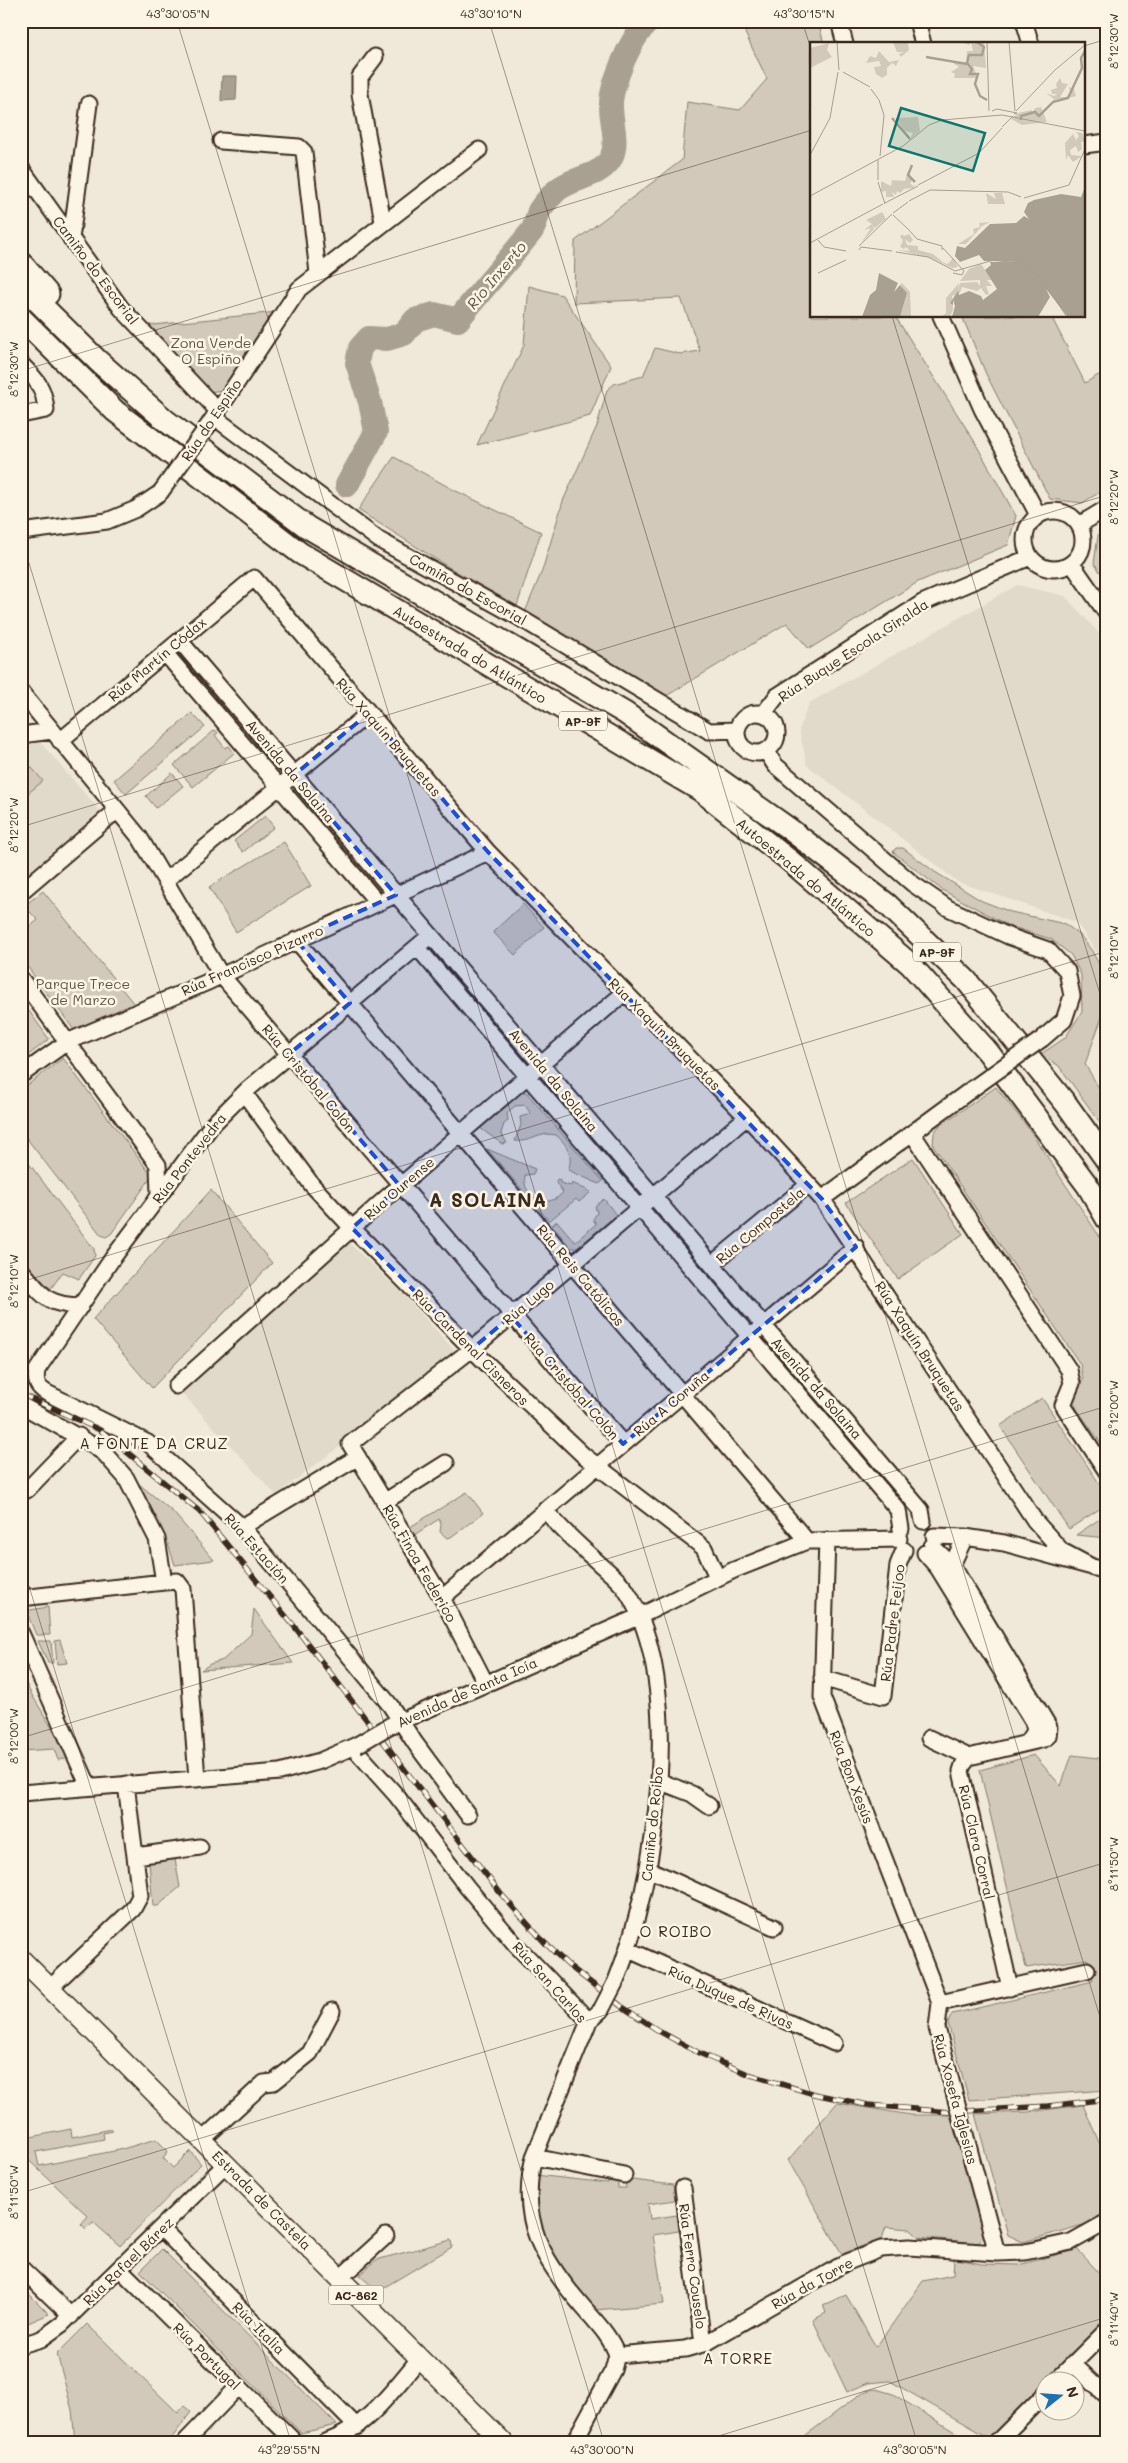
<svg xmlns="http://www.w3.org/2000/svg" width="1128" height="2463" viewBox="0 0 1128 2463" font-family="Mali,sans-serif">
<rect width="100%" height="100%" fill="#f0e9d9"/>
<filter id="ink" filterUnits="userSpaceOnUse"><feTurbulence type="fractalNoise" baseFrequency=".02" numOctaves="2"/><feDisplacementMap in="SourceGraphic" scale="10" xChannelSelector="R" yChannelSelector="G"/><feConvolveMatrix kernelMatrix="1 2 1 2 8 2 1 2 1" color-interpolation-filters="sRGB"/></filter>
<g filter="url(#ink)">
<path fill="#e1d9c9" d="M1017,585l48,11 42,46v333l-9,-21 -22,-32 -118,-40 -151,-117 -8,-35 10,-27z
M41,743l59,68 -79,68v-134z
M1107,1020v52l-8,-13z
M347,1241l54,51 53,58 -81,71 -97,74 -97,-105z"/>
<path fill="#d2c9ba" stroke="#867a6c" d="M751,21h67l6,23h-12v272h83l78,123 43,77 -8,29 -90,37 -109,67 -22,-26 -124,75 -136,-81 -2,-5 17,-41 21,-70 34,-75 10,-36 7,-6 29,-8 12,-28 25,6 20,-3 -19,-53 -107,5 1,-62 107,-81 5,-58 53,8 27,-31 -22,-46z
M529,286l33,9 49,71 -21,50 -113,29 47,-100z
M277,312l-13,15 -41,63 -14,2 -65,-66z
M962,316h89l34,67 22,-13v118l-25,15 -32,-4 -64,-125z
M394,457l60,33 87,42 -24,74 -67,-38 -92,-58z
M1107,525v57l-13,-19 5,-33z
M192,713l13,14 -79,67 -12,-14z
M215,730l3,3 -3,2 10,13 4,-2 5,7 -41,34 -19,-22z
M21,755l22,26 -22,18z
M172,773l11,13 -27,22 -10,-12z
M265,816l9,11 -31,25 -9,-11z
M284,842l27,44 -75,46 -27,-45z
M896,848h7l32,24 47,29 29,11 54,12 15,11 12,16 10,19 4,20 -1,19 -20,55 22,38v30l-48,-66 -18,-12 24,-16 17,-26 -1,-37 -10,-20 -20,-16 -42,-13 -67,-36 -49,-38z
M43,891l91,113 -60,26 -53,-72v-24l17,-14 -14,-14z
M523,904l21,23 -29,28 -22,-23z
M21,1000l28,39 -28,22z
M63,1058l89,118 -41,58 -5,3 -5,-2 -80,-104v-41z
M996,1087l33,42 78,119v204l-30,-43 -4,-8 10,-22 -3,-15 -147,-219 1,-12 5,-7z
M520,1092h6l77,89 -4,3 -31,-14c6,-14 -1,-26 -12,-35 -16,-4 -25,8 -41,6l6,-16 -1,-8 11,-3 -6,-9 -10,1 -8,7 1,8 -4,3 -3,9 6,10 -5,1 -22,-16z
M487,1149l48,20 -2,5 -8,1c-4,23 24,36 38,17l-7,-9 1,-4 3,1v3l11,3 1,-3 19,9 -12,10 -3,-3 -27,22z
M21,1153l73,96 1,7 -16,23 -16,-7 -14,19 -28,-34z
M913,1158l50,76 -65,45 -52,-76z
M211,1190l61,73 -120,125 -59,-69z
M604,1199l12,16 -39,33h-6l-19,-23 5,-4 18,21 21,-18 -3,-5 4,-6 -2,-7z
M1042,1398l65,97v9l-38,25 -69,-103z
M139,1484l33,27 42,49 -39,5 -7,-21z
M467,1492l16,21 -32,24 -4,1 -7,-6 1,-8 -2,-5 -25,16 -4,-8z
M1107,1514v24l-31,-3z
M48,1607l2,28h-14l-9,-22 3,-3z
M254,1609l39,54 -92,7 9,-6 13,-4 28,-26z
M60,1640l7,23 -10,1 -2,-23z
M38,1641h13l2,22h-5z
M21,1672l8,18 41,68 -12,2 -4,-11 -33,2z
M1034,1755l27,31 11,-31 35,4v331l-138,10 -21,-77 4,-9 141,-33 -6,-22 -61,9 -46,-198z
M175,1859l5,28 -22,19h-5l-4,-44z
M837,2103l74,12h39l34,122 -6,6 -60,-6 -8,-8 -24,-2 -4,12 -40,15 -54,-94z
M1083,2105l24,56v52l-17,10 -67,19 -15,-7 -33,-121 53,-2z
M71,2129l1,8 40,-8 1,2 -10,2 1,6 -68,13 3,14 80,-16 37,-11 12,12 -5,7 10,10 17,-17 11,13 -81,82 -27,-24 -7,7 -5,-5 7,-8 -67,-63v-14z
M535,2175l73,8 1,-4h9v9h8l-1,-9 48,6 2,15 -27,4 2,15 27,-4 2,16 -26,4 11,69 -69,6c-16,-15 -46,-53 -53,-73 -7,-20 -6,-41 -7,-62z
M451,2240l1,7 -74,44 -19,-16 17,-15z
M162,2249l175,176 -36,8 -161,-162z
M1077,2249l26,28 4,-1v43l-118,119 -99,-57 -22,2 -21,9 -34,-72 13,-7 -3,-8 23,-10 30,52 47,-66 30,-6 1,-17 27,6 38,1z
M21,2286l28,28 -28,12z
M87,2324l91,89 6,-7 7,6 -22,30h-94l-3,-32 -15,-56z
M876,2389l17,5 78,48h-174l66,-50z"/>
<path fill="#aaa091" stroke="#7e7163" d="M222,76h15l-1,24 -15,1z"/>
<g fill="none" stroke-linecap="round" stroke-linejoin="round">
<path stroke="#aaa091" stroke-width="24" d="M347,485l29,-53 -6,-30 -13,-39 3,-15 9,-10 18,1 17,-5 11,-14 19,-6 24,6c23,-30 49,-58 73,-88 5,-6 5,-14 8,-21 4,-7 12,-15 17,-20 15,-14 45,-13 55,-33 8,-16 0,-35 0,-52 -1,-20 22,-75 39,-85"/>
<defs>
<path id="minor" d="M839,21l6,23
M917,21l6,23
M1024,21l7,23
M375,57l-15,20v17l23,128
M221,141l78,6 5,5 14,121
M1084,145l23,-3
M21,168l100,140 97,103
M71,239l18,-135
M941,316l41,93 56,106
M21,364c16,16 23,23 25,46l-25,5
M214,417l165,123 141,78 189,113 28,-1
M210,423l89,-134 180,-139
M1025 540a29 29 0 1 1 58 0a29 29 0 1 1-58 0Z
M1079,525l28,-17
M21,532l86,-11 29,-12 24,-16
M1072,564l35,50
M180,641l741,869 2,11
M165,653l213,250
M21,692l119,146 81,137 402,469
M737 733a20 20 0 1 1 40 0a20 20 0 1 1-40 0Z
M764,713l13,-17 145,-93 108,-46
M21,735l31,-4
M60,741l194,-163 234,274 259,265 75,82 213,322 27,30 32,17
M766,751l9,14 138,119 35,24 60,28 40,14 19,21 5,25 -8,24 -22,19
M166,880l203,-167
M22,891l88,-75 9,-4
M431,935l-184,155 -35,35 -100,134 -75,111c-2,12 0,17 10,23l101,50 94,84 148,178 25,38 53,72
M296,940l511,601
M417,947l481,563 3,19
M21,979l137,186 1,29
M21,1075l46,-33 143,-61 278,-129
M244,1093l68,92 40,43 130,131 101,96 121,93 13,29
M912,1133l157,237 3,13 -9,22 44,67
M822,1199l150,-110
M712,1264l96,-79
M21,1270c22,25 24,35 60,36
M176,1386l211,-189 237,-204
M21,1405l68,38 15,10 22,25 31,61 7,43 13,-1 6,8 14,190
M27,1490l52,-54
M384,1502l62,-39
M545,1510c17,21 37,38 57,56 8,7 18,15 24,24 61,94 30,292 -10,391
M242,1527l116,-70
M934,1536l31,1 39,6 103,28
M827,1540l-5,157 118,306 -3,25
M932,1546l20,19 97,162 -1,9 -4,3 -75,18 -6,8 -2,6 49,217
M925,1553l13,15 95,154 2,9 -7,11
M952,1565l13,-28
M21,1598l143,-16
M442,1598l414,-351
M21,1633l68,154
M822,1678l61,18 15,-131 6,-15
M486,1684l-44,-86 -92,-154 122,-95 275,-232
M392,1725l248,-109 94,-46 73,-29 92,-2
M929,1738l40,19
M353,1747l43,48 71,92 48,57 74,77
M659,1781l33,13 17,12
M21,1793l259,-21 40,-11 37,-16
M136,1856l64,-9
M648,1869l126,58
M629,1950l205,93
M50,1988l83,-79 7,-13 -14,-112
M940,2003l147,-33
M601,2010l-12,11 -55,136c-16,64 9,104 50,151 12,14 27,29 33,47
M202,2140l62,-57 10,-1 36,-29 22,-42
M534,2157l90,18
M973,2164l24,89
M683,2188l20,156
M161,2228l196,199
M21,2268l50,48
M120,2269l175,173
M340,2278l46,-42
M21,2345l20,-6 21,-15 164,-160
M617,2355l68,-6 21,-6 139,-80 36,-14 28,-2 88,6 28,-1 46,-10 36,-20
M1073,2364l34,32
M1057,2380l50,-50
M185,2442l53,-55
M325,2442c39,-11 69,-53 94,-83
M574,2442l39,-72 4,-15
M997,2442l49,-49"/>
<path id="major" d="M21,1959l482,483"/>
<path id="highway" d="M21,263l27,31
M21,285l77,76 67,59 142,107 318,186 163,115 100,77 78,75 101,125 40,56
M21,318l94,93 185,142 400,237 89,70 121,104 78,88 100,134 19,33"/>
</defs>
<use href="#minor" stroke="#3b2a1e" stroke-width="19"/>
<use href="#major" stroke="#3b2a1e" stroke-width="22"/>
<use href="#highway" stroke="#3b2a1e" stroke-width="25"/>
<use href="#minor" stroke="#fcf5e5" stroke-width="15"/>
<use href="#major" stroke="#fcf5e5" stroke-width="19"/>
<use href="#highway" stroke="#fcf5e5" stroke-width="21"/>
<defs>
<path id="rail" d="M21,1394l79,36 100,82 94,114 207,268 44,49 23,22 53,41 38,25 40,22 49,21 66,20 54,11 81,7 100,-6 58,-7"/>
</defs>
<use href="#rail" stroke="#3b2a1e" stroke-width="5.5"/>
<use href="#rail" stroke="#fcf5e5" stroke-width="4" stroke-dasharray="11" stroke-linecap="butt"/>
<defs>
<path id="minor-bridge" d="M160,493l50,-70
M972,1089l70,-50
M357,1745l34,-20
M601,2010l15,-29
M937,2028l36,136"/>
</defs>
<use href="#minor-bridge" stroke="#3b2a1e" stroke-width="19" stroke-linecap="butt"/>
<use href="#minor-bridge" stroke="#fcf5e5" stroke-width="15"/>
</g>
</g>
<path fill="#1d4ed8" fill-opacity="0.2" stroke="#1d4ed8" stroke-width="4" stroke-dasharray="10 6" stroke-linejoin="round" d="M369,713l119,139 334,347 34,48 -233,197 -112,-128 -39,33 -120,-121 48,-42 -112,-131 62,-52 -54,-63 100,-45 -102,-120z"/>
<path fill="none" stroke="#3b2a1e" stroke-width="1" stroke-opacity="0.45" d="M177,21l740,2421M489,21l618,2019M802,21l10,31M1084,46l23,-7M892,316l215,701M21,371l791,-241M21,537l583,1905M21,827l1086,-332M21,1282l1086,-331M21,1560l270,882M21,1738l1086,-332M21,2193l1086,-331M699,2442l408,-125"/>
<g text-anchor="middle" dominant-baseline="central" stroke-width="5" stroke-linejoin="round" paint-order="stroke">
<g fill="#fcf5e5" stroke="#75675a" stroke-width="1">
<rect x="559" y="711.5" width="48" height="19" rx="4"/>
<rect x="913" y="942.5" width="48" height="19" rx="4"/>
<rect x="328.5" y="2285.5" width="55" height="19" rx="4"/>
</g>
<g font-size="12" font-weight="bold" fill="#3b2a1e">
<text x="583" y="721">AP-9F</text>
<text x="937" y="952">AP-9F</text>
<text x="356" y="2295">AC-862</text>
</g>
<g font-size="14" fill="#3b2a1e" stroke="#fcf5e5">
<text transform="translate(96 270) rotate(53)">Camiño do Escorial</text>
<text transform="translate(211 420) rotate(-56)">Rúa do Espiño</text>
<text transform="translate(468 589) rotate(29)">Camiño do Escorial</text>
<text transform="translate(853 650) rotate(-33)">Rúa Buque Escola Giralda</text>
<text transform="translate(470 654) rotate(31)">Autoestrada do Atlántico</text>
<text transform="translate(157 659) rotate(-40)">Rúa Martín Códax</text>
<text transform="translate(389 737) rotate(49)">Rúa Xaquín Bruquetas</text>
<text transform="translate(291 771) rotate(50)">Avenida da Solaina</text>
<text transform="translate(806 877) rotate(40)">Autoestrada do Atlántico</text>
<text transform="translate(252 960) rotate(-24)">Rúa Francisco Pizarro</text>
<text transform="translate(665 1034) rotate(45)">Rúa Xaquín Bruquetas</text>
<text transform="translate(309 1078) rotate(50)">Rúa Cristóbal Colón</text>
<text transform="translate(554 1080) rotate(50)">Avenida da Solaina</text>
<text transform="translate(189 1158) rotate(-52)">Rúa Pontevedra</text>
<text transform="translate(399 1188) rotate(-41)">Rúa Ourense</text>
<text transform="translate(760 1225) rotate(-40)">Rúa Compostela</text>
<text transform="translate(581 1275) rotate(50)">Rúa Reis Católicos</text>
<text transform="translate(528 1302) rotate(-40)">Rúa Lugo</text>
<text transform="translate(920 1346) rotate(57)">Rúa Xaquín Bruquetas</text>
<text transform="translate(471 1347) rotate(45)">Rúa Cardenal Cisneros</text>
<text transform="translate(572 1386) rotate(49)">Rúa Cristóbal Colón</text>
<text transform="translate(817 1388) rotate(49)">Avenida da Solaina</text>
<text transform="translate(671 1403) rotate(-40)">Rúa A Coruña</text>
<text transform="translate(257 1548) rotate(48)">Rúa Estación</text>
<text transform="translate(420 1563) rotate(60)">Rúa Finca Federico</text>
<text transform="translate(892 1623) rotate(-83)">Rúa Padre Feijoo</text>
<text transform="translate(467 1692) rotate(-24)">Avenida de Santa Icía</text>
<text transform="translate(852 1777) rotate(69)">Rúa Bon Xesús</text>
<text transform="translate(652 1824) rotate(-84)">Camiño do Roibo</text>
<text transform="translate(977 1842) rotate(77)">Rúa Clara Corral</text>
<text transform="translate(550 1982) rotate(48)">Rúa San Carlos</text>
<text transform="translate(731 1997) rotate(24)">Rúa Duque de Rivas</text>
<text transform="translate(956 2099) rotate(75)">Rúa Xosefa Iglesias</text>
<text transform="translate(262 2200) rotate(45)">Estrada de Castela</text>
<text transform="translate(128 2261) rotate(-44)">Rúa Rafael Bárez</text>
<text transform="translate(693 2266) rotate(82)">Rúa Ferro Couselo</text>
<text transform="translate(812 2283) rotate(-29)">Rúa da Torre</text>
<text transform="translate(259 2328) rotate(45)">Rúa Italia</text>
<text transform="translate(207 2356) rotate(45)">Rúa Portugal</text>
</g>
<g font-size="14" fill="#615245" stroke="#fcf5e5">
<text x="211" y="342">Zona Verde<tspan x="211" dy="16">O Espiño</tspan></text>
<text x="83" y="983">Parque Trece<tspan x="83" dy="16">de Marzo</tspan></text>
</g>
<g font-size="15" font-style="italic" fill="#625346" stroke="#fcf5e5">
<text transform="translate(496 275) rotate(-50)">Río Inxerto</text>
</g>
<g font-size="15" letter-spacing="1" fill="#3b2a1e" stroke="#fcf5e5">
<text x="154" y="1443">A FONTE DA CRUZ</text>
<text x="676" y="1931">O ROIBO</text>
<text x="738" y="2358">A TORRE</text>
</g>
<g font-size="19" font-weight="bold" letter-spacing="1" fill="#3b2a1e" stroke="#fcf5e5">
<text x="488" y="1199">A SOLAINA</text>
</g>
</g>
<g transform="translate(810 42)">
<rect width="275" height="275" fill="#f0e9d9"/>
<path d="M83,0l15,1 1,7 -8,7 -2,-3 5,-2h-7zM151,0h23l2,26 -13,-2 5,12h-24l1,-4 -4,-2 8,-5 -6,-4 13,-1 1,-11h6l-2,-9 -2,3zM19,1l-2,7 5,7 -22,11v-20zM69,9l10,11 10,-2 -3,6 -4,-3 -5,5v7l-5,3 -6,-4 -2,-7 7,-1 -2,-5 -13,2 4,-7 6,2zM250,36l2,5 6,1 -8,13h6l4,-4 -1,-6 5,2 2,7 -25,7 3,-4 -8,-6 8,3 3,-2h-5l-1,-4 6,-2 -1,-4zM231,65l6,15 -25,3 -11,-6 7,-6 14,-3 1,3 2,-5zM108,75l2,14 -10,8 3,-6 -8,-2 -10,-13zM266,90l6,1 3,8 -4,1 1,7 -4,3 -2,-6 -6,4 1,5 11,1 -9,6 -5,-7 -2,5 -1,-17 8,-9 3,6 3,-4zM98,129l5,9 -3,3 3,3 3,-2 -3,4 -9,1 -4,4 -3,-2 -1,4 -4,-3 2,5h-8v-6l-5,1v-11l10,5 1,-6 13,1zM176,151l10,6 -2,-6h8l3,11h-17zM72,170l4,7 -11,9 -3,-2 2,3 -13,14 10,-15 -7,2 8,-6 -6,-4zM180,180l-8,4 -16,18h-8l16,-10 -1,-5 7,-2 -1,-4zM92,192l2,2 5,-2 4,6 -3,3 -5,-4 2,6 11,1v4l15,4 11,9 4,1 5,-6 5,9 -6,1 -21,-10 -33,-8 12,1 -4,-4 -2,2 -4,-2 3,-6 -2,2 2,-3 -3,-3zM171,222l11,16h-5l5,6h-6l3,8 -3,1 -5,-7 -4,3 -15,-4 -2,6 -8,3 1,14 -3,6 -9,1 5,-4v-15l13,-15 -1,7 2,-7 17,-1 3,4v-6l-20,1 9,-12zM92,241l8,9 1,25h-11l7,-24 -7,-8z" fill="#d2c9ba"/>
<path d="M275,145v130h-17l-22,-28 4,8 -12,20h-86l3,-11 -2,-6v5l-3,-2 8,-12 1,4 10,-4 12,5 2,4 14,-11 -12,-19 6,-5 -1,-3 26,-1h-32l-5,-6 -19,7 -5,-6 2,-10 8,2 25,-24 26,-1 8,-7 5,3 -5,-7 4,-9 6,-3 27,-6 20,3zM69,231l19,10 -4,9 6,-7 7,8 -7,24h-38l8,-22 6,-5z" fill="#aaa091"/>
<path fill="none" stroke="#aaa091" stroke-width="2.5" d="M167,0l7,5 -2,8h-13l-2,8 5,6 -2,5h8l-3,10 5,12 7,4M116,15l41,7M82,76l18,21M211,78v-4l14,-4 4,4 14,-14 15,-4 14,-30 -1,-10 4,-7M102,123l-4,10 7,7"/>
<path fill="none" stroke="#a89d8e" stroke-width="1" d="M27,0l2,28M177,0l2,69M199,0l6,69M33,30l27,15M61,47l8,11 5,15 -4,41M182,69l5,-2 20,4 -3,1M206,69l39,-41 30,-25M192,85l11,-11M0,113l20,-37 8,-46M68,118v20M68,140l7,22M108,143l61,-32 23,-25M0,154l93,-50 26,-21 13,-5 60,-5 83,16M214,156l45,-13 16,-36M99,159l21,-11 78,2 13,5M75,161l33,-17M83,171l15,-11M83,173l14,13M97,186l10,11 25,7v4M8,198l6,7 22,4M0,201l73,-39M49,204l33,-32M133,206l21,23 -2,4 -9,-2M49,208l2,-3 31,4M86,210l32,5 27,14 39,-11 28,4 17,12 28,41M8,231l28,-13"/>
<path fill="#0f766e" fill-opacity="0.15" stroke="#0f766e" stroke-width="2.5" d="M91,66l84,25 -12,38 -84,-25z"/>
<rect width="275" height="275" fill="none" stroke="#3b2a1e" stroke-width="2.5"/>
</g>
<rect width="1128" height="2463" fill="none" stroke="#fcf5e5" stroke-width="55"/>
<g transform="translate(1060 2396) rotate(73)"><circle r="24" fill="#fcf5e5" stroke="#afa495"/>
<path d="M0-4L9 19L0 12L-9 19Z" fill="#1f6fb2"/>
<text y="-8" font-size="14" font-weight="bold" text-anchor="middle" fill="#3b2a1e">N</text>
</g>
<rect x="28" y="28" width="1072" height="2408" fill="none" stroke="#3b2a1e" stroke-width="2"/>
<g font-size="12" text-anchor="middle" fill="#3b2a1e">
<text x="178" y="18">43°30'05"N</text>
<text x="491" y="18">43°30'10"N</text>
<text x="804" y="18">43°30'15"N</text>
<text transform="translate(1114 41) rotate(-90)" y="4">8°12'30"W</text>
<text transform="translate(14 369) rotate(-90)" y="4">8°12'30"W</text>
<text transform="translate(1114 497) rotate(-90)" y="4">8°12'20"W</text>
<text transform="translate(14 825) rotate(-90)" y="4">8°12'20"W</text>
<text transform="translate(1114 952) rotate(-90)" y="4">8°12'10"W</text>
<text transform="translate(14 1281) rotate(-90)" y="4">8°12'10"W</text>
<text transform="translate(1114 1408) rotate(-90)" y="4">8°12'00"W</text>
<text transform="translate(14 1736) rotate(-90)" y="4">8°12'00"W</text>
<text transform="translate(1114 1864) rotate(-90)" y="4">8°11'50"W</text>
<text transform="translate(14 2192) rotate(-90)" y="4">8°11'50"W</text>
<text transform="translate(1114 2319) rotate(-90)" y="4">8°11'40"W</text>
<text x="289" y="2454">43°29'55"N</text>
<text x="602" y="2454">43°30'00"N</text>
<text x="915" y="2454">43°30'05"N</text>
</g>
</svg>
